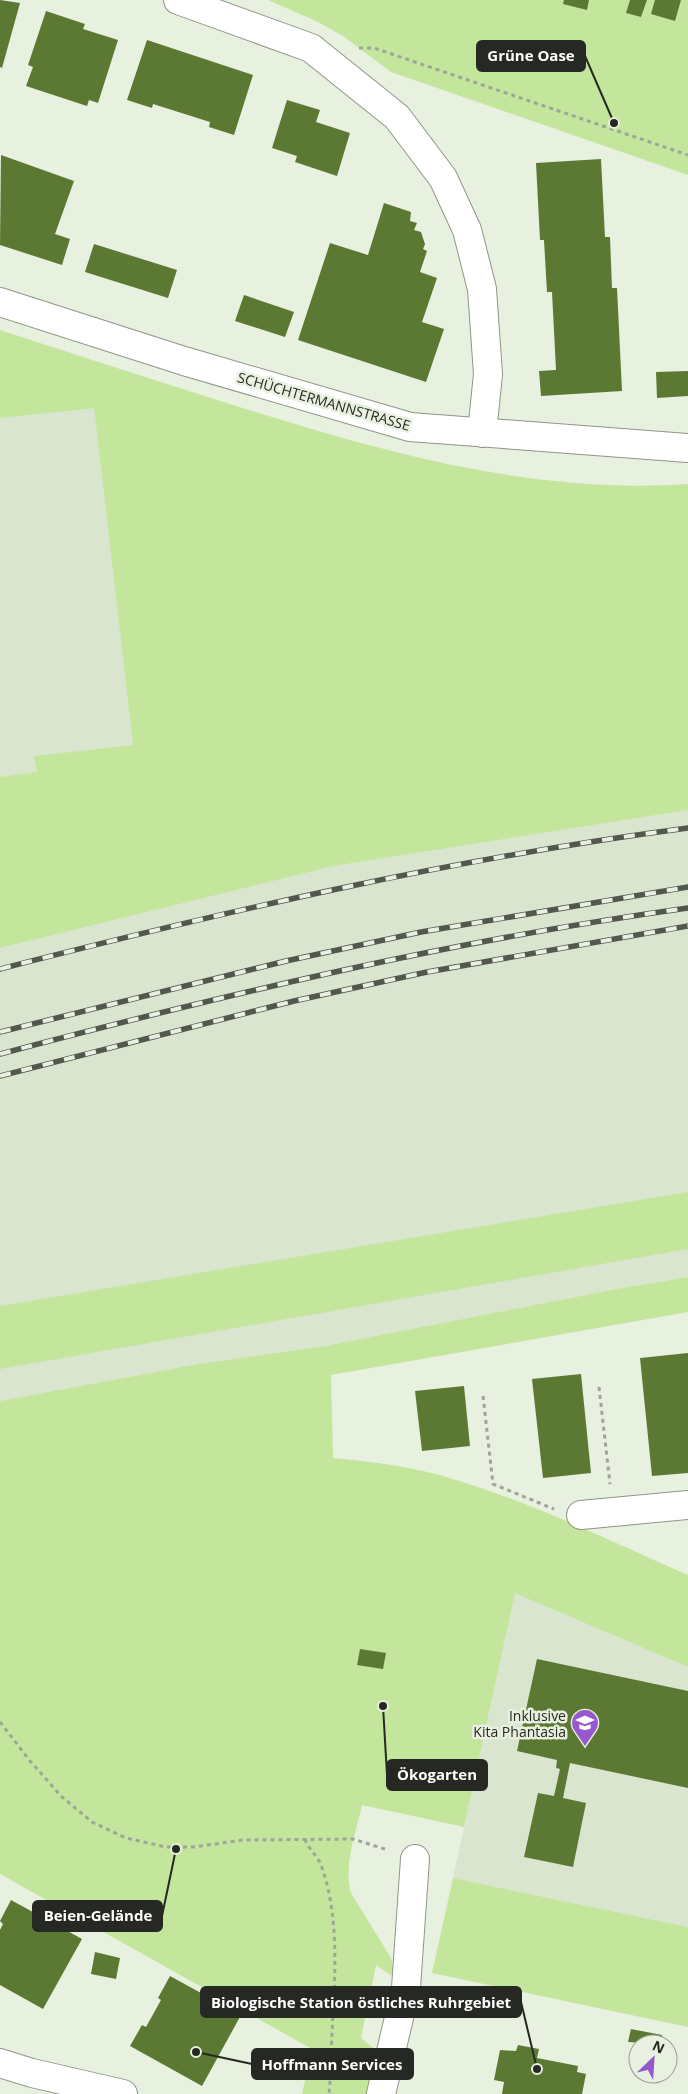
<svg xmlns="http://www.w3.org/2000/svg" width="688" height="2094" viewBox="0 0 688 2094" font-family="'Open Sans',sans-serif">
<rect width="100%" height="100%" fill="#e8f0df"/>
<path fill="#d9e5ce" d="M94,407l39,338 -99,11 3,16 -37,5v-359z
M688,810v467l-72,12 -291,57 -127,18 -198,37v-453l334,-82z
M515,1592l173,75v260l-235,-49z"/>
<path fill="#c3e69c" d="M268,0h420v175l-297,-103 -48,-36 -25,-14z
M0,330c87,28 175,57 262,84 139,43 280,80 426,70v326l-354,56 -334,82v-171l37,-5 -3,-16 99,-11 -39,-337 -94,10z
M688,1192v57l-688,120v-63z
M688,1277v35l-357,63 2,83c41,4 84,9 123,22 80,24 156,62 232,95v92l-173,-74 -51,234 -102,-22c-6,28 -19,60 -11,88l40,65 4,20 -19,-13 -15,73 17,14 -8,42h-68l10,-45 -312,-175v-473l198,-37 127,-18 291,-57z
M453,1878l235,49v100l-256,-54z"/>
<path fill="#5b7933" d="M0,0l20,3 -18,65 -2,-1z
M564,0h25l-2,10 -24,-6z
M630,0h17l-6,17 -15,-4z
M655,0h26l-6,21 -24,-7z
M46,11l39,13 -2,5 35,11 -20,63 -9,-3 -2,6 -61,-20 7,-19 -5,-2z
M147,40l106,35 -19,60 -25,-8 1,-5 -57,-18 -1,4 -25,-8z
M287,100l33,10 -4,12 34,11 -13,43 -42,-14 2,-6 -25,-8z
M1,155l73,26 -19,53 15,5 -8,26 -62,-20z
M601,159l4,78h5l2,51h5l5,103 -81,5 -2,-25 17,-1 -4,-78h-5l-3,-52h-4l-4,-77z
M384,203l27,9 -1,9 7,2 -3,7 7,2 4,12 -2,5 4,2 -7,21 17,6 -15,44 22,7 -18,53 -128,-42 32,-97 38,12z
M94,244l83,26 -9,28 -83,-26z
M244,295l50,17 -9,25 -50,-16z
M688,371v25l-31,2 -1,-26z
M688,1353v120l-36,3 -12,-118z
M581,1374l10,99 -48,5 -11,-99z
M464,1386l6,60 -48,5 -7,-60z
M360,1649l26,4 -3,16 -26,-4z
M537,1659l151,32v97l-118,-25 -7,35 23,5 -13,64 -49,-10 14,-64 16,3 6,-27 -4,-1 1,-8 -40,-9z
M11,1900l71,39 -39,70 -43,-24v-55l3,-6 -3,-3z
M95,1952l25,6 -4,21 -25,-5z
M170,1976l71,39 -39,71 -72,-40 12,-21 4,2 15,-27 -3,-2z
M631,2029l31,6 -2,9 -32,-2z
M518,2045l21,4 -2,9 41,8 -1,6 9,2 -4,20h-80l2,-12 -10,-2 6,-30 16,1z"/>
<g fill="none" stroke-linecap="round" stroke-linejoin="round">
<defs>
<path id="minor" d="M178,0l133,48 86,69 46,61 24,52 15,59 6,85 -6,59
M0,302l184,59 226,66 278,21
M581,1515l107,-10
M0,2063l32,10 91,21
M381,2094l25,-106 9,-129"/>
</defs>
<use href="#minor" stroke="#8f9687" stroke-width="30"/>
<path stroke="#9ea497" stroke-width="3" stroke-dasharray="4 4" stroke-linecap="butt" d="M359,48h15l314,107
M599,1387l11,97
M483,1396l10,88 61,25
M0,1722l30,39 31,35 31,26 34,16 40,9h27l50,-7 110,-1 35,11
M305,1839c3,10 12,16 16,26 19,52 14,113 11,168 -1,20 -1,41 -3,61"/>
<use href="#minor" stroke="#fff" stroke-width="28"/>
<defs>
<path id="rail" d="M0,969c226,-58 456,-111 688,-141
M0,1032l286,-71 135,-29 267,-45
M0,1054c227,-60 455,-114 688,-146
M0,1076l294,-75 133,-29 261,-46"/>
</defs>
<use href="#rail" stroke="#53574e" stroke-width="5.5"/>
<use href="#rail" stroke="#e8f0df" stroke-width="4" stroke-dasharray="11" stroke-linecap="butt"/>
</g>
<defs>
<symbol id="school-pin" viewBox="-11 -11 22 30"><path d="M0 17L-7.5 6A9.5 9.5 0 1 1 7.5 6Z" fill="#9558ce" stroke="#e8f0df"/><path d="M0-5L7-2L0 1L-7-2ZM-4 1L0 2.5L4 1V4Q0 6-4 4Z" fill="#fff"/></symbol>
</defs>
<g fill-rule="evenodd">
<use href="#school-pin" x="569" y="1707" width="32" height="43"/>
</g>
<g text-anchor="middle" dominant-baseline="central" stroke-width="5" stroke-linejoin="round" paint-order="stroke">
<g font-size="14" fill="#262923" stroke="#e8f0df">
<text transform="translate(324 401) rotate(16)">SCHÜCHTERMANNSTRASSE</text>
</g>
<g font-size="14" fill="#262923" stroke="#e8f0df" text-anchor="end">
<text x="566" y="1715">Inklusive<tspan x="566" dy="16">Kita Phantasia</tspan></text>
</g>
</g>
<path fill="none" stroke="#262923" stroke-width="2" d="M614 123L585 56M383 1706L387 1775M176 1849L162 1916M537 2069L521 2002M196 2052L252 2064"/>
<g fill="#262923" stroke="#e8f0df" stroke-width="2">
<circle cx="614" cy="123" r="5"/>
<circle cx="383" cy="1706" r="5"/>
<circle cx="176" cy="1849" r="5"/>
<circle cx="537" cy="2069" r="5"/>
<circle cx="196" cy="2052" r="5"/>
</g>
<g fill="#262923" stroke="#262923" stroke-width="2">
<rect x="477" y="41" width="108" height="30" rx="5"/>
<rect x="387" y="1760" width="100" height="30" rx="5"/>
<rect x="33" y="1901" width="129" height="30" rx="5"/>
<rect x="201" y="1987" width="320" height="30" rx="5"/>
<rect x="252" y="2049" width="161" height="30" rx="5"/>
</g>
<g font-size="15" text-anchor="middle" font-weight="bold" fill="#fff">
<text x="531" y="61">Grüne Oase</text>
<text x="437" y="1780">Ökogarten</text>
<text x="98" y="1921">Beien-Gelände</text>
<text x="361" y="2008">Biologische Station östliches Ruhrgebiet</text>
<text x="332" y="2070">Hoffmann Services</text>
</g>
<g transform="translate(653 2059) rotate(25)"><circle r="24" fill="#e8f0df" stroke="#9aa094"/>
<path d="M0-4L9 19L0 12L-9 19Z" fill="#9558ce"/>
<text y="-8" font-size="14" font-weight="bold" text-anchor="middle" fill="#262923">N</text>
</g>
</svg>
